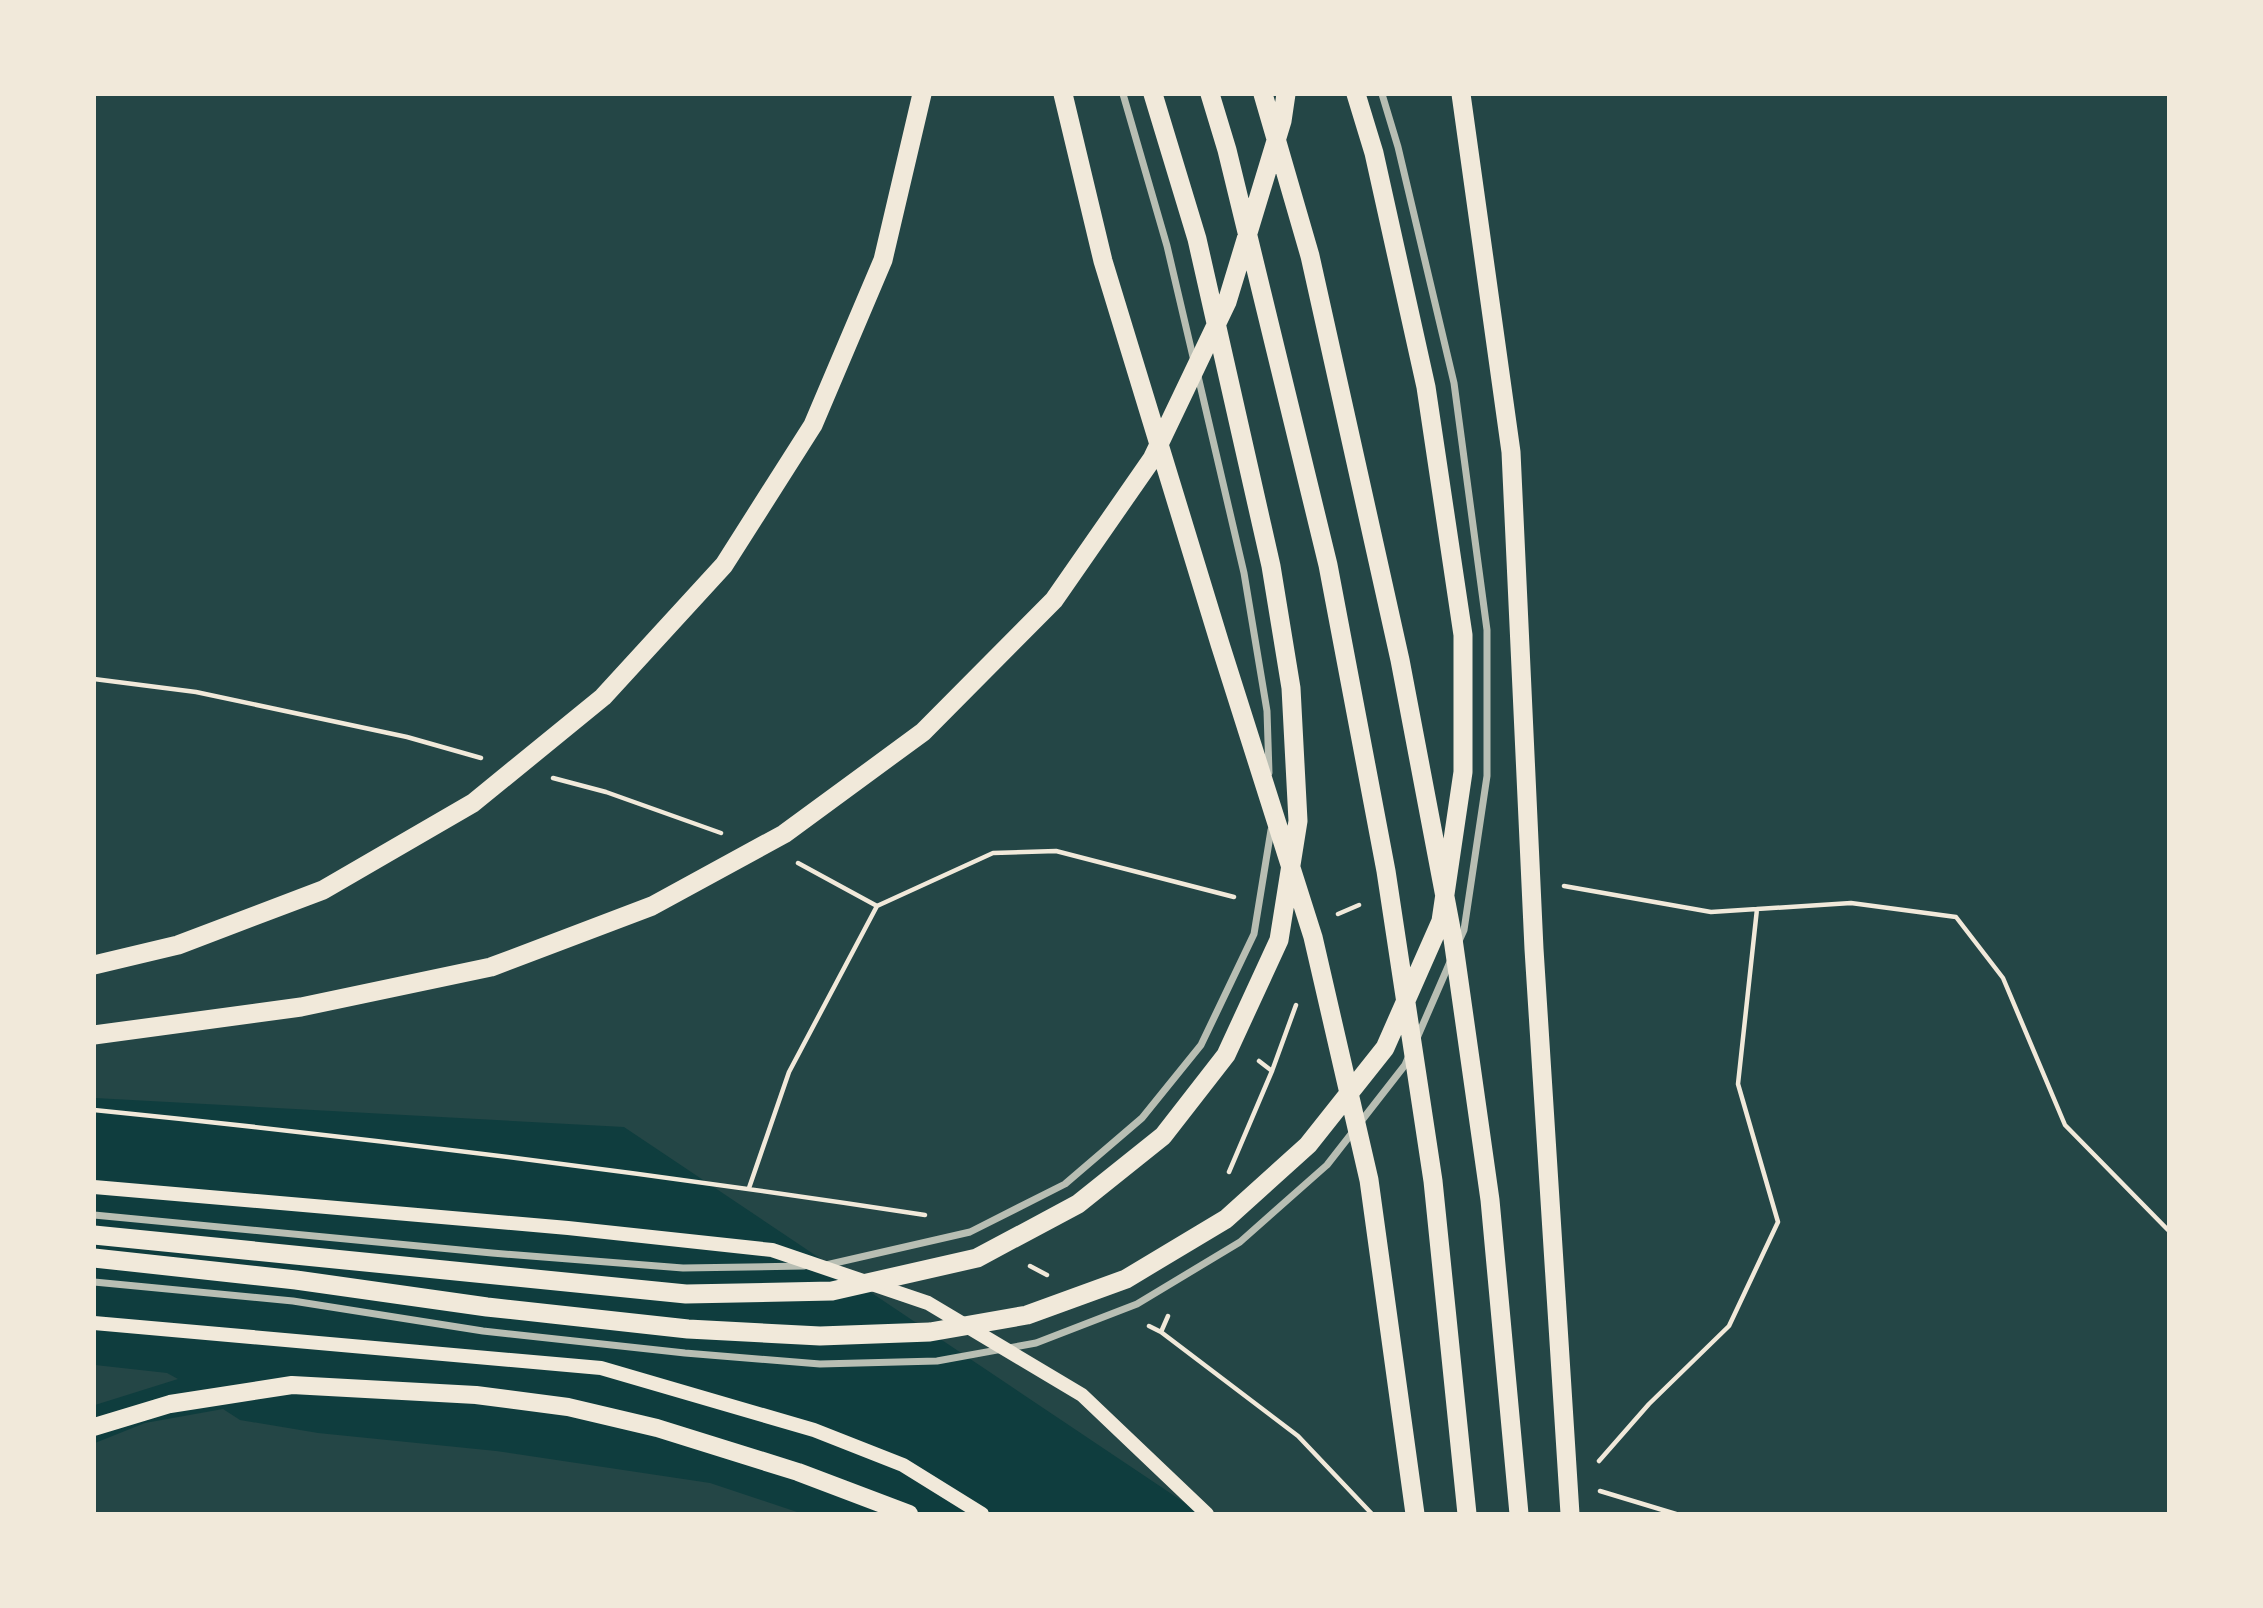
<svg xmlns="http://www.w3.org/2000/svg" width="2263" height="1608" viewBox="0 0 2263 1608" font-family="'Noto Sans',sans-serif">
<rect width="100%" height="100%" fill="#0f3d3e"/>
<path fill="#244646" d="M94,95h2074v1418h-968l-576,-386 -529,-29z
M95,1365l72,8 11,6 -83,26z
M223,1409l17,11 78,13 178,18 214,32 90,30h-705v-70l50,-20z"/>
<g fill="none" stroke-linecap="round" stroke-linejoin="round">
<path stroke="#f1e9da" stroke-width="4.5" d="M94,679l102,13 211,45 74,21
M553,778l53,14 115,41
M798,863l79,43
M1564,886l147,26 140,-9 105,14 47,61 62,147 103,105
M1338,914l21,-9
M1259,1061l13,10
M94,1110c278,28 555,63 831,105
M1229,1172l43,-101 24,-66
M749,1188l40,-116 88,-166 116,-53 63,-2 178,46
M1030,1266l17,9
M1149,1326l12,6 137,104 74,78
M1161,1332l7,-16
M1599,1461l50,-57 80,-78 49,-104 -40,-138 19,-175
M1600,1491l76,23"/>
<path stroke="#b8beb3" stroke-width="7" d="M1123,94l44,152 27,115
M1382,94l16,53 56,236 33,247v146l-23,154 -5,11
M1198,376l46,197 23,138 2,62
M1417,1038l33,-76
M94,1215l398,38 191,15 121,-2
M826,1265l144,-33 95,-48 77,-66 59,-73 53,-111 17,-104
M94,1282l199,19 190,30 202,22 135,11 117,-3 99,-18 101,-39 103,-62 87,-77 78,-100 3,-7"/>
<path stroke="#f1e9da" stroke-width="14" d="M94,1187l474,41 204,22 156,53 154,92 125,119
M94,1323l507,45 213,62 89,35 79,49"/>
<path stroke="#f1e9da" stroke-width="18" d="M94,1427l76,-23 122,-19 184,10 92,12 89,21 141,44 111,42"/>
<path stroke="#f1e9da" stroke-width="19" d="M1063,94l40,167 117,383 93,293 56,243 46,334
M1210,94l17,56 101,415 58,306 47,310 34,333
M1263,94l47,162 90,404 53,279 37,261 29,314
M1461,94l50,358 23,497 36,565
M94,965l84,-20 145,-55 150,-87 130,-106 121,-132 89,-140 70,-165 39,-166
M94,1035l207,-28 190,-40 161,-61 132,-72 139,-102 131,-132 98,-141 75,-157 55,-181 4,-27
M94,1235l592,59 146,-3 145,-33 101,-54 85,-68 63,-81 53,-115 19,-119 -7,-133 -20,-122 -74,-327 -44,-145
M94,1258l202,22 191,27 201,22 132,7 110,-4 97,-17 99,-36 100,-60 82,-74 77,-97 56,-127 22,-149v-137l-37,-248 -52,-234 -18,-59"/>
</g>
<rect width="2263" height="1608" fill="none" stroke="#f1e9da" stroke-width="192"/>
</svg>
